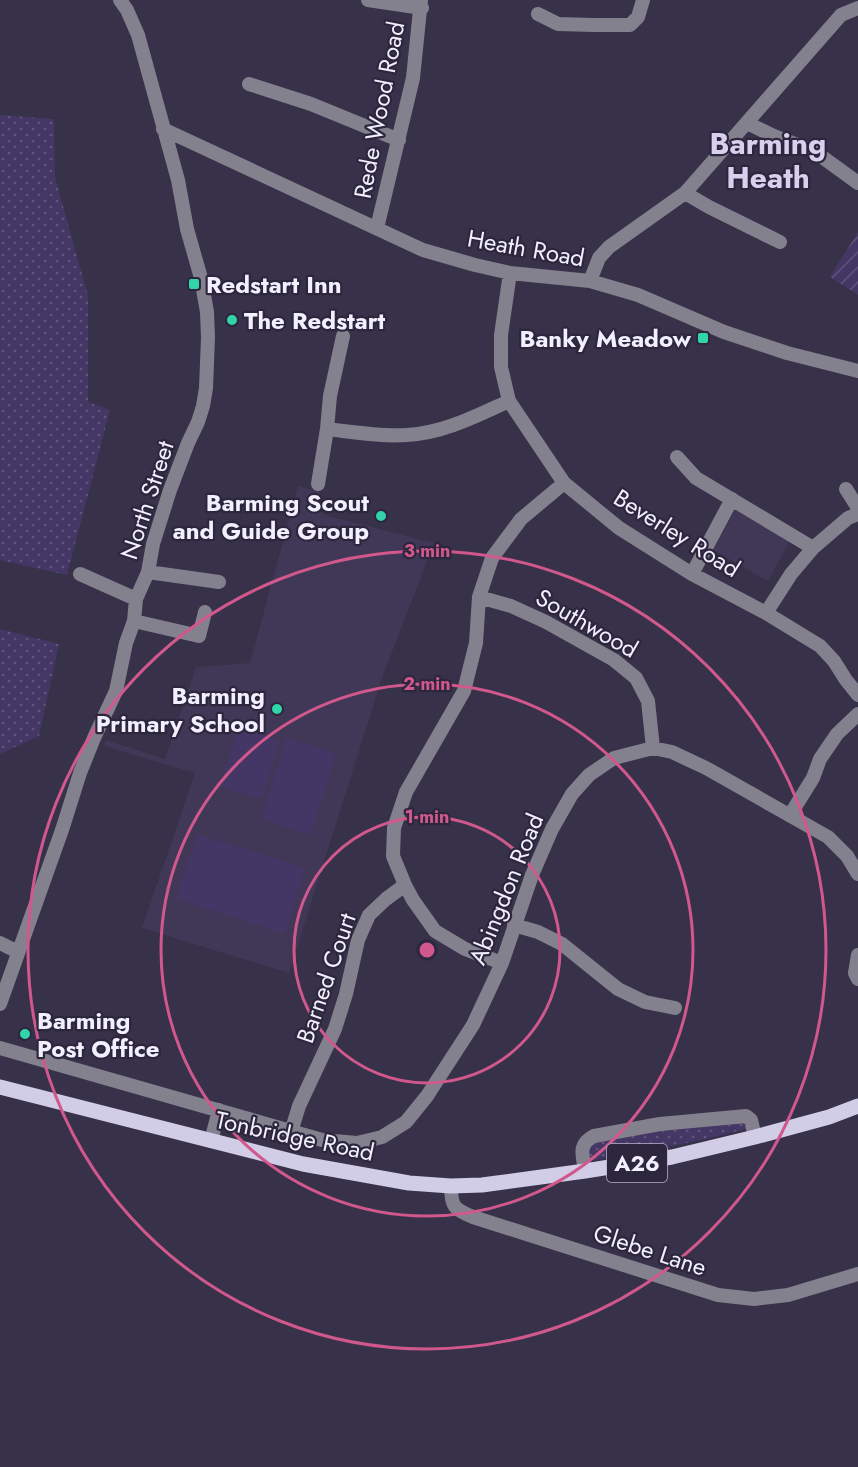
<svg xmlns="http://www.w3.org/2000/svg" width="858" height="1467" viewBox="0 0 858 1467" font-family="Jost,sans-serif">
<defs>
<pattern id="grass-dots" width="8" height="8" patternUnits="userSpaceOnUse" patternTransform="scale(1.5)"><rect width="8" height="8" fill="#443765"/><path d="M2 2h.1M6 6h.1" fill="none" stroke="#5f547c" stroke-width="1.8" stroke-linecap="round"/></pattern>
<pattern id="garden-furrows" width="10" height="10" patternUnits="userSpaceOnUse" patternTransform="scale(1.5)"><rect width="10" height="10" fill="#443765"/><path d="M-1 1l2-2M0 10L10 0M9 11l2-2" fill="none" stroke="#5f547c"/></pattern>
</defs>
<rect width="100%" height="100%" fill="#373149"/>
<path fill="#403856" d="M298,486l22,6v19l8,5 106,27 -52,135 -93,295 -147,-45 53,-155 -91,-27 2,-6 59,19 31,-92 54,-4z
M736,509l55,30 -23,42 -55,-31z"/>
<path fill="url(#grass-dots)" d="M0,115l54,4 1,58 33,119v106l22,8 -43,165 -67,-15z
M0,629l59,15 -20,92 -39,18z
M744,1121l3,5 -1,3c-51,13 -101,23 -153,31l-4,-2 -1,-13 4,-4 57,-11z"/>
<path fill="url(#garden-furrows)" d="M858,232v63l-28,-18z"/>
<path fill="#443765" d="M239,727l41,14 -18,58 -42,-13z
M286,738l50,16 -25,81 -50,-16z
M197,834l108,34 -20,66 -109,-35z"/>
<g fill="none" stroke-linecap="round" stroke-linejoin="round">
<path stroke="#84818e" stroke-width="14" d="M368,0l54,8
M538,14l20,10 36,1h36l8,-8 5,-17
M249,84l62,20 88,36
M747,123l27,13 40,15 44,32
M163,129l260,121 52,15 35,8 80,8 48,14 86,37 63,21 71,18
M685,193l24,14 71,35
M377,228l36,-150 8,-78
M510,273l-9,62v32l8,34 55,82 55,45 73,46 74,39 54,33 14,15 12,19 12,15
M590,281l9,-23 10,-11 76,-54 156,-178 17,-7
M327,429c26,3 54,8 80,6 37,-2 69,-19 102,-34
M677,457l19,21 117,70
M318,484l9,-55 3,-33 13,-60
M846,489l12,19
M148,572l71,10
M80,574l56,25
M692,574l40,-75
M479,597l32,9 35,16 68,38 22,18 12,23 5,47
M766,613l25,-39 22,-26 35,-30 10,-4
M134,621l65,15 6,-24
M790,815l23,-37 7,-19 17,-25 21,-20
M514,925l24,7 24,12 56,45 27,13 30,6
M0,943l18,9
M858,955l-3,18 3,6
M502,963l-37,-14 -30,-18 -22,-31 -8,-15 -12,-29 1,-28 12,-36 58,-101 12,-48 3,-46 13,-39 29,-39 43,-36
M0,1004l62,-174 18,-57 14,-35 22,-47 10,-48 8,-22 2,-22 12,-27 5,-28 17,-54 18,-47 10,-21 5,-16 3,-18 2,-50 -1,-26 -6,-34 -14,-49 -9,-49 -40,-145 -11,-25 -7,-10
M0,1048l322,92 35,3 25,-6 24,-15 21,-26 46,-71 29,-62 30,-88 20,-46 20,-35 17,-19 25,-17 39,-10 19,4 34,16 122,69 19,19 11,18
M291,1132l8,-26 36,-77 11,-35 12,-54 11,-25 17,-16 19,-14
M211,1141l8,-31
M585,1171c-2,-16 -8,-26 9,-35l66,-12 86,-8 5,4 4,17
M451,1186c0,21 3,23 22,31l245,78 36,4 34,-4 70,-21"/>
<path stroke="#d2cde6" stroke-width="15" d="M0,1087l303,77 106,19 42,3 31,-1 103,-14 87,-14 83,-20 74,-20 29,-11"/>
</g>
<g fill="none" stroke="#d0588c" stroke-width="3">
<circle cx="427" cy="950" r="133"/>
<circle cx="427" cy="950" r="266"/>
<circle cx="427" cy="950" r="399"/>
</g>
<g fill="#32d4a9" stroke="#2d273e" stroke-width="2">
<rect x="188" y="278" width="12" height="12" rx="3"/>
<circle cx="232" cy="320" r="6"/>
<rect x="697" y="332" width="12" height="12" rx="3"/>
<circle cx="381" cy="516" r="6"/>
<circle cx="277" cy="709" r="6"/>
<circle cx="25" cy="1034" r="6"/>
</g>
<g text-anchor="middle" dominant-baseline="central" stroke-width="4.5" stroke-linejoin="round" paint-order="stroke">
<rect fill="#2d273e" stroke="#b7b3c5" stroke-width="1.5" x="607" y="1144" width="60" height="38" rx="4.5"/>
<g font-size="22" font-weight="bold" fill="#f2efff">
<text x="637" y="1163">A26</text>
</g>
<g font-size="24" fill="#f2efff" stroke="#2d273e">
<text transform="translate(379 110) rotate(-79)">Rede Wood Road</text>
<text transform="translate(526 248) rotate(10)">Heath Road</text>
<text transform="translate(147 500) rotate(-72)">North Street</text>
<text transform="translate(677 533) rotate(32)">Beverley Road</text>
<text transform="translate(587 623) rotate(30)">Southwood</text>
<text transform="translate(506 889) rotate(-68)">Abingdon Road</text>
<text transform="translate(326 978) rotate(-71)">Barned Court</text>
<text transform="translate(295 1136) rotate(12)">Tonbridge Road</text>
<text transform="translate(650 1250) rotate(18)">Glebe Lane</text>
</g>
<g font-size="24" font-weight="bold" fill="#f2efff" stroke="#2d273e" text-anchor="start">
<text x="206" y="284">Redstart Inn</text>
<text x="244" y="320">The Redstart</text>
<text x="691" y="338" text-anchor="end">Banky Meadow</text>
<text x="369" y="502" text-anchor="end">Barming Scout<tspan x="369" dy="28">and Guide Group</tspan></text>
<text x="265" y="695" text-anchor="end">Barming<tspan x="265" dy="28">Primary School</tspan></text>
<text x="37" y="1020">Barming<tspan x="37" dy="28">Post Office</tspan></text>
</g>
<g font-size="30" font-weight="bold" fill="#d7d1ef" stroke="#2d273e">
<text x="768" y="143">Barming<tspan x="768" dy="34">Heath</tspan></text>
</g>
</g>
<circle cx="427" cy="950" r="9" fill="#d0588c" stroke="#2d273e" stroke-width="3"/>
<g font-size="18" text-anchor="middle" font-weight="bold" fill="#d0588c" stroke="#2d273e" stroke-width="4.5" stroke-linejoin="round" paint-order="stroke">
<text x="427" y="557">3 min</text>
<text x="427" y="690">2 min</text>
<text x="427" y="823">1 min</text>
</g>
</svg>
